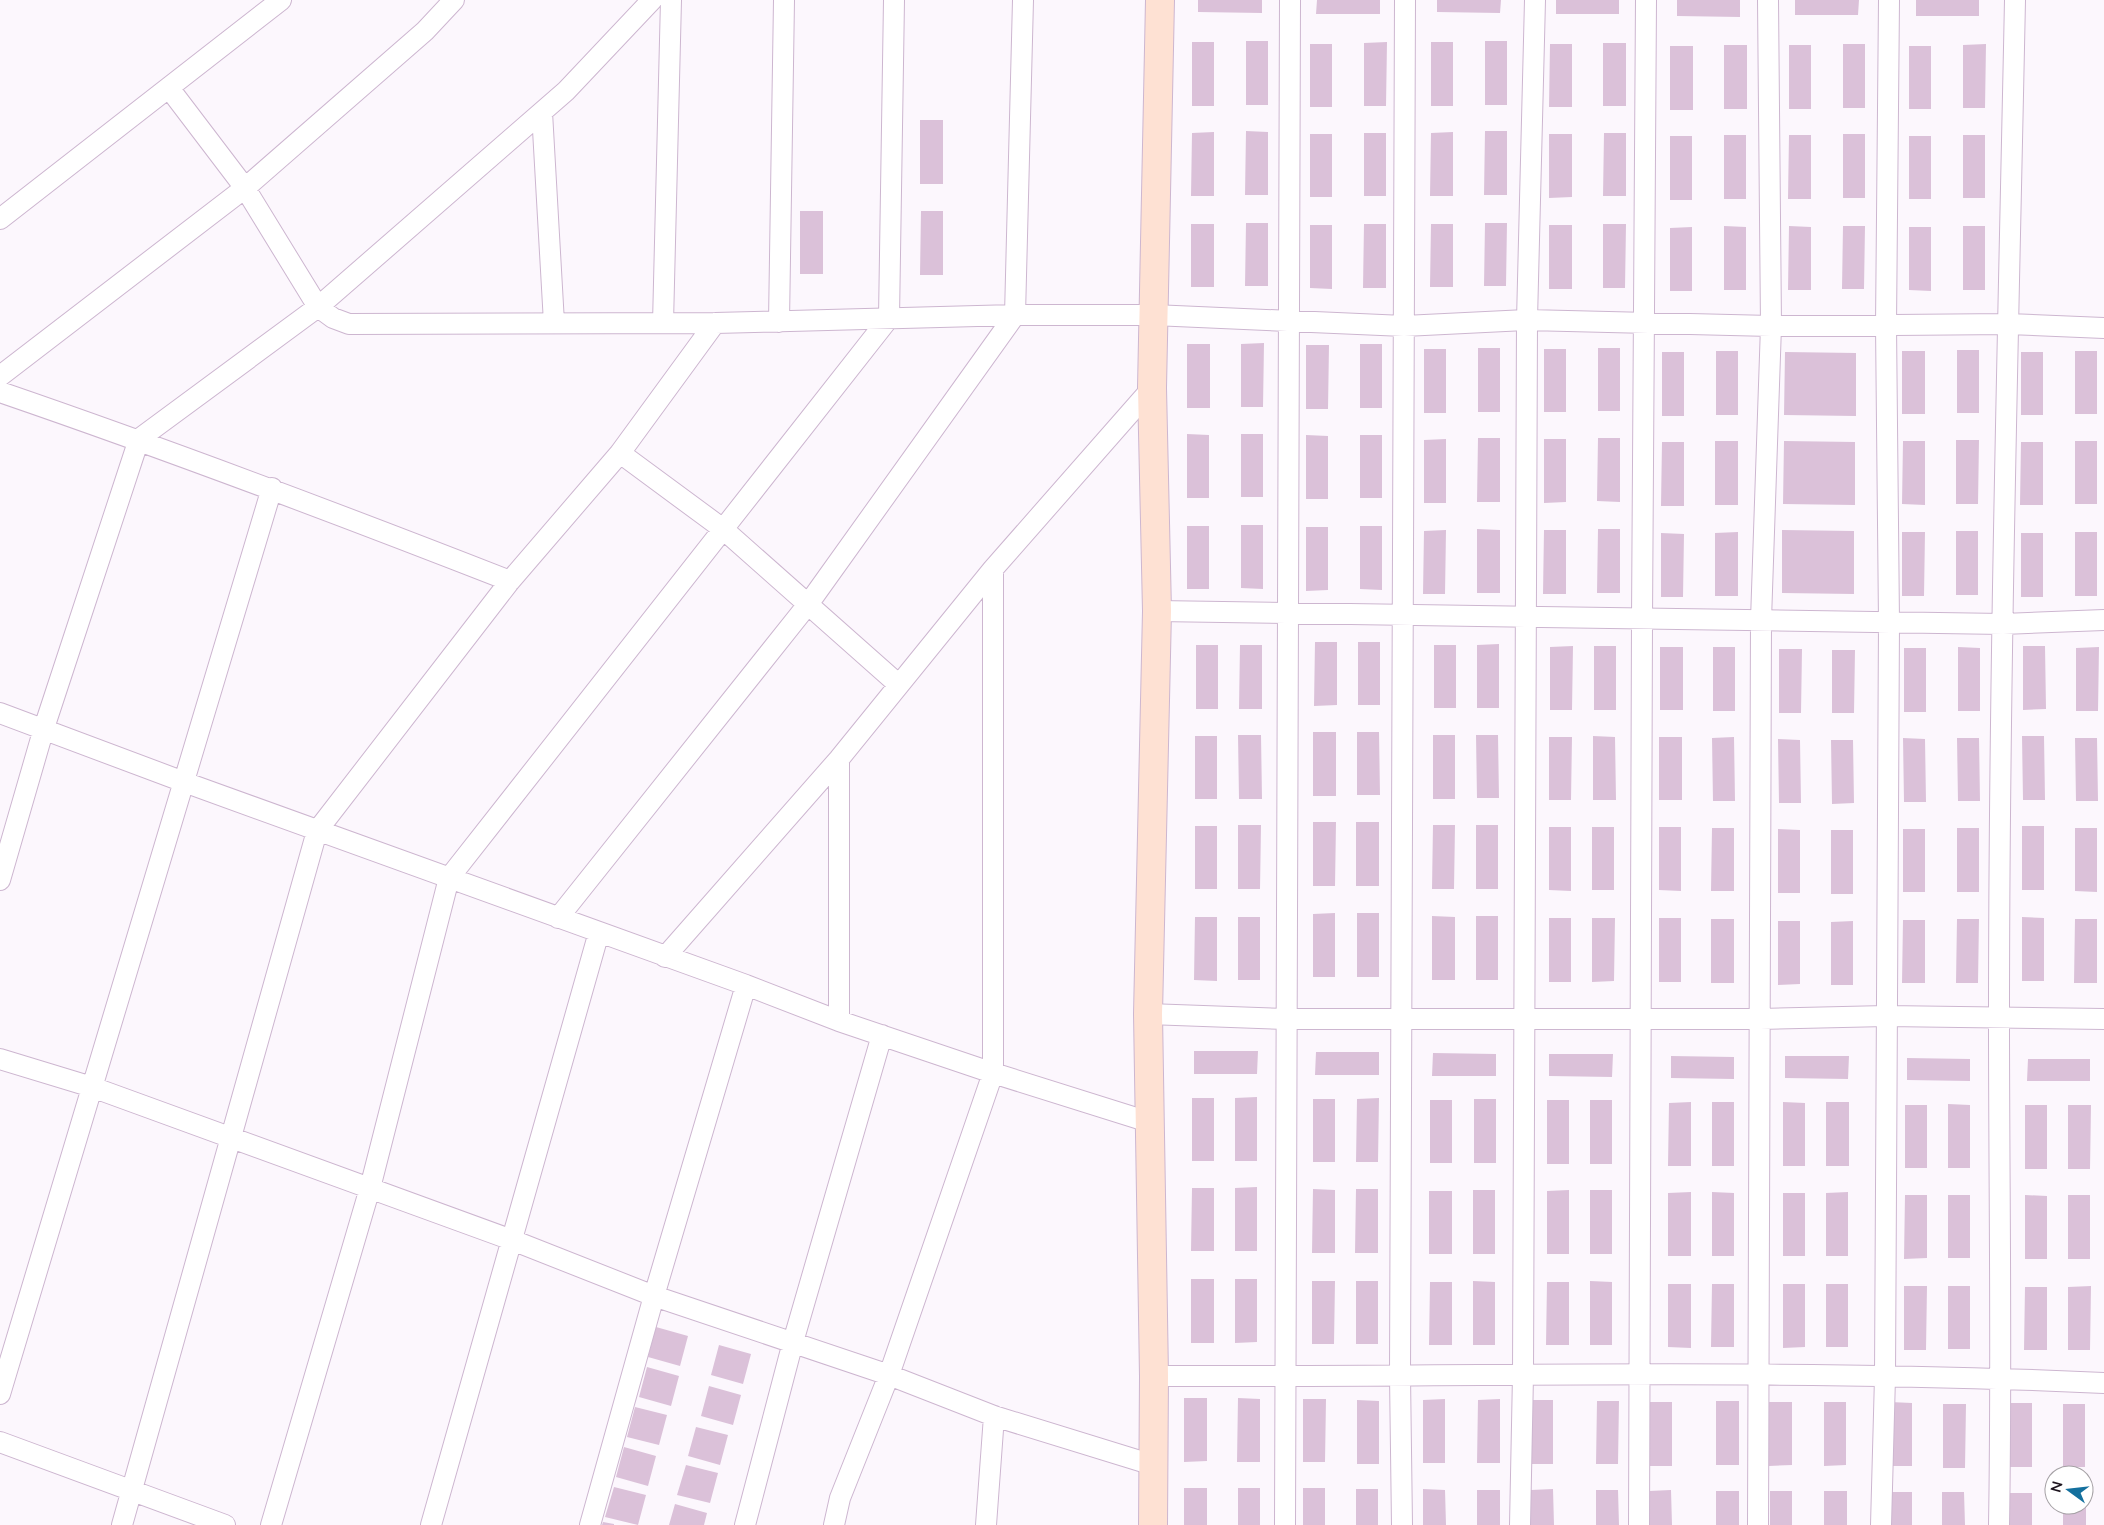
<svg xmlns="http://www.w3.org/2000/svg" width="2104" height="1525" viewBox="0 0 2104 1525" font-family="Lato,sans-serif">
<rect width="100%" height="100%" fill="#fcf7fd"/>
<path fill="#dbc1d9" d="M1198,0h64v13l-64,-1z
M1317,0h63v14h-64z
M1437,0h64l-1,13 -63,-1z
M1556,0h63v14h-63z
M1677,0h63v17l-63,-1z
M1795,0h64l-1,15h-63z
M1916,0h63v16h-63z
M1246,41h22v64h-22z
M1485,41h22v64h-22z
M1192,42h22v64h-22z
M1387,42l-1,64h-22v-63z
M1431,42h22v64h-22z
M1603,43h23v63h-23z
M1310,44h22v63h-22z
M1550,44h22v63h-23z
M1843,44h22v64h-22z
M1986,44l-1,64h-22v-63z
M1724,45h23v64h-23z
M1789,45h22v64h-22z
M1670,46h23v64h-23z
M1909,46h22v63h-22z
M920,120h23v64h-23z
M1246,131l22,1v63h-23z
M1485,131h22v64h-23z
M1214,132v64h-23l1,-63z
M1453,132v64h-23l1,-63z
M1364,133h22v63h-22z
M1604,133h22v63h-23z
M1310,134h22v63h-22z
M1549,134h23v63l-23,1z
M1843,134h22v64h-22z
M1724,135h22v64h-22z
M1789,135h22v64h-23z
M1963,135h22v63h-22z
M1670,136h22v64h-22z
M1909,136h22v63h-22z
M800,211h23v63h-23z
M921,211h22v64h-23z
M1246,223h22v63h-23z
M1485,223h22l-1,63h-22z
M1191,224h23v63h-23z
M1364,224h22v64h-23z
M1431,224h22v63h-23z
M1603,224h23l-1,64h-22z
M1310,225h22v64l-22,-1z
M1549,225h23v64h-23z
M1724,226l22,1v63h-22z
M1789,226l22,1v63h-23z
M1843,226h22l-1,63h-22z
M1963,226h22v64h-22z
M1692,227v64h-22v-63z
M1909,227h22v64l-22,-1z
M1264,343l-1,64h-22v-63z
M1187,344h23v64h-23z
M1360,344h22v64h-22z
M1306,345h23l-1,64h-22z
M1478,348h22v64h-22z
M1598,348h22v63h-22z
M1424,349h22v64h-22z
M1544,349h22v63h-22z
M1957,350h22v63h-22z
M1716,351h22v64h-22z
M1902,351h23v63h-23z
M2075,351h22v63h-22z
M1662,352h22v64h-22z
M1785,352l71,1v63l-72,-1z
M2021,352h22v63h-22z
M1187,434l22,1v63h-22z
M1241,434h22v63h-22z
M1306,435l22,1v63h-22z
M1360,435h22v63h-22z
M1478,438h22v64h-23z
M1598,438h22v64l-23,-1z
M1446,439v64h-22v-63z
M1544,439h22v63l-22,1z
M1956,440h23l-1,64h-22z
M1715,441h23v64h-23z
M1784,441l71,1v63l-72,-1z
M1903,441h22v64l-23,-1z
M2075,441h22v63h-22z
M1662,442h22v64h-23z
M2021,442h22v63h-23z
M1241,525h22v64l-22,-1z
M1187,526h22v63h-22z
M1360,526h22v64l-22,-1z
M1306,527h22v63l-22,1z
M1477,529l23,1v63h-23z
M1598,529h22v64h-23z
M1446,530l-1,64h-22l1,-63z
M1544,530h22v64h-23z
M1782,530l72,1v63l-72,-1z
M1956,531h22v64h-22z
M1738,532v64h-23v-63z
M1902,532h23l-1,64h-22z
M2075,532h22v64h-22z
M1661,533l23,1 -1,63h-22z
M2021,533h22v64h-22z
M1315,642h22v63l-23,1z
M1358,642h22v63h-22z
M1499,644v64h-22v-63z
M1196,645h22v64h-22z
M1240,645h22v64h-23z
M1434,645h22v63h-22z
M1573,646l-1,64h-22v-63z
M1594,646h22v64h-22z
M2023,646h22l1,63 -23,1z
M1660,647h23v63h-23z
M1713,647h22v64h-22z
M1958,647l22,1v63h-22z
M2099,647l-1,64h-22v-63z
M1904,648h22v64h-22z
M1779,649h23l-1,64h-22z
M1832,650h23l-1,63h-22z
M1313,732h23v64h-23z
M1357,732h22l1,63h-23z
M1238,735h23l1,64h-23z
M1433,735h22v64h-22z
M1476,735h22l1,63h-22z
M1195,736h22v63h-22z
M1593,736l22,1 1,63h-23z
M2022,736h22l1,64h-22z
M1549,737h23l-1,63h-22z
M1659,737h23v63h-23z
M1734,737l1,64h-22l-1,-63z
M1903,738l22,1 1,63h-22z
M1957,738h22l1,63h-22z
M2075,738h22l1,63h-22z
M1778,739l22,1 1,63h-22z
M1831,740h22l1,63 -22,1z
M1313,822h23l-1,64h-22z
M1356,822h23v64h-23z
M1238,825h23l-1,64h-22z
M1433,825h22l-1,64h-22z
M1476,825h22v64h-22z
M1195,826h22v63h-22z
M2022,826h22v64h-22z
M1549,827h22v64l-22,-1z
M1592,827h22v63h-22z
M1659,827h22v64l-22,-1z
M1712,828h22v63h-23z
M1957,828h22v64h-22z
M2075,828h22v64l-22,-1z
M1778,829l22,1v63h-22z
M1903,829h22v63h-22z
M1831,830h22v64h-22z
M1335,913v64h-22v-63z
M1357,913h22v64h-22z
M1432,916l23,1v63h-23z
M1476,916h22v64h-22z
M1195,917h22v64l-23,-1z
M1238,917h22v63h-22z
M2022,917l22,1v63h-22z
M1549,918h22v64h-22z
M1592,918h23l-1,63 -22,1z
M1659,918h22v64h-22z
M1711,919h23v64h-23z
M1957,919h22l-1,64h-22z
M2075,919h22v64h-23z
M1903,920h22v63h-23z
M1778,921h22v63l-22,1z
M1853,921v64h-22v-63z
M1194,1051h64l-1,23h-63z
M1316,1052h63v23h-64z
M1433,1053l63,1v22h-64z
M1549,1054h64l-1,23 -63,-1z
M1671,1056l63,1v22l-63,-1z
M1785,1056h64l-1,23 -63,-1z
M1907,1058l63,1v22l-63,-1z
M2028,1059h62v22h-63z
M1257,1097v64h-22v-63z
M1192,1098h22v63h-22z
M1379,1098l-1,64h-22l1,-63z
M1313,1099h22v63h-22z
M1474,1099h22v64h-22z
M1430,1100h22v63h-22z
M1547,1100h22v64h-22z
M1590,1100h22v64h-22z
M1691,1102v64h-23l1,-63z
M1712,1102h22v64h-22z
M1783,1102l22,1v63h-22z
M1826,1102h23v64h-23z
M1948,1104l22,1v63h-22z
M1905,1105h22v63h-22z
M2025,1105h22v64h-22z
M2068,1105h23l-1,64h-22z
M1257,1187v64h-22v-63z
M1192,1188h22v63h-23z
M1313,1189l22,1v63h-23z
M1356,1189h22v64h-23z
M1473,1190h22v64h-22z
M1569,1190v64h-22v-63z
M1590,1190h22v64h-22z
M1429,1191h23v63h-23z
M1691,1192v64h-23v-63z
M1712,1192l22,1v63h-22z
M1848,1192v64h-22v-63z
M1783,1193h22v63h-22z
M1905,1195h22v63l-23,1z
M1948,1195h22v63h-22z
M2025,1195l22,1v63h-22z
M2068,1195h22v64h-22z
M1191,1279h23v64h-23z
M1235,1279h22v63l-22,1z
M1312,1281h23l-1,63h-22z
M1356,1281h22v63h-22z
M1473,1281l22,1v63h-22z
M1590,1281l22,1v63h-22z
M1430,1282h22v63h-23z
M1547,1282h22v63h-23z
M1668,1284h23v64l-23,-1z
M1712,1284h22v63h-23z
M1783,1284h22v63l-22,1z
M1826,1284h22v63h-22z
M1904,1286h23l-1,64h-22z
M1948,1286h22v63h-22z
M2091,1286l-1,64h-22v-63z
M2025,1287h22v63h-23z
M656,1327l32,9 -8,30 -32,-9z
M719,1345l32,9 -8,30 -32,-9z
M647,1367l32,9 -8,30 -32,-9z
M709,1386l32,9 -8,30 -32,-9z
M1184,1398h23v63l-23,1z
M1238,1398l22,1v63h-23z
M1303,1399h23l-1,63h-22z
M1445,1399v64h-22v-63z
M1500,1399v64h-23l1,-63z
M1357,1400l22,1v63h-22z
M1531,1400h22v64h-22z
M1597,1401h22l-1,63h-22z
M1716,1401h23v64h-23z
M1650,1402h22v64h-22z
M1769,1402h23v63l-23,1z
M1824,1402h22v63l-22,1z
M1890,1402l22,1v63h-23z
M2010,1403h22v64h-22z
M1943,1404h23l-1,64h-22z
M2063,1404h22v63h-22z
M635,1407l32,8 -8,30 -32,-8z
M696,1427l32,8 -8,30 -32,-9z
M624,1447l32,9 -8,30 -32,-9z
M686,1465l32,8 -8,30 -33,-8z
M614,1487l32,8 -8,30 -33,-8z
M1184,1488h23v37h-23z
M1238,1488h22v37h-22z
M1303,1488h22v37h-22z
M1356,1489h22v36h-22z
M1423,1489l22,1 1,35h-23z
M1553,1489l1,36h-23v-35z
M1477,1490h23v35h-23z
M1596,1490h22l1,35h-23z
M1671,1490l1,35h-23v-34z
M1716,1491h23v34h-23z
M1770,1491h22v34h-22z
M1824,1491h23v34h-23z
M1889,1492h23v33h-23z
M1942,1492h22l1,33h-23z
M2009,1493h23v32h-23z
M2084,1495h2v30h-23v-20h21z
M675,1504l32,9 -3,12h-35z
M603,1522l11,2v1h-12z"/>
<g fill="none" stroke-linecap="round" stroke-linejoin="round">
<defs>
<path id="street" d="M169,88l76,100 73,119 15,11 16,6 366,-1 300,-8h138l251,11 123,-6 244,6 237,-2 96,4
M542,112l12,211
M0,219l281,-219
M779,322l5,-322
M663,323l8,-323
M0,376l245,-188 180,-157 29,-31
M0,392c172,59 341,123 510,189
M620,453l103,76 176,156
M1157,611l846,13 101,-4
M0,713l184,69 562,203 93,36 154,52 156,49
M0,880l44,-152 95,-289 179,-132 248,-216 86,-91
M558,918l251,-315 206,-288 8,-315
M665,957l174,-198 154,-190 159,-181
M1148,1014l139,5h473l126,-3 218,3
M839,1021v-262
M0,1059l92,28 420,153 142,56 235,79 105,41 159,49
M1154,1376c317,1 634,-8 950,7
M0,1394l272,-906
M0,1442l225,83
M122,1525l195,-694 193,-250 110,-128 95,-130
M271,1525l99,-337 79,-310 440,-560 5,-318
M431,1525l168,-593
M590,1525l64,-229 92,-311
M745,1525l48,-183 89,-307
M834,1525l6,-27 49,-123 104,-302v-504
M986,1525l8,-109
M1285,1525c5,-508 0,-1017 5,-1525
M1402,1525l-2,-149 5,-1376
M1520,1525l3,-150 4,-1055 8,-320
M1639,1525l3,-906 4,-619
M1758,1525l3,-905 10,-294 -3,-326
M1881,1525l4,-148 4,-755 -3,-297 3,-325
M1999,1525c3,-169 0,-337 0,-506 0,-340 9,-679 16,-1019"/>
<path id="secondary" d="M1153,1525l1,-149 -6,-362 9,-403 -5,-223 8,-388"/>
</defs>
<use href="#street" stroke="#cdb6d0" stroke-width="22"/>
<use href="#secondary" stroke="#cdb6d0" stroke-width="30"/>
<use href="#street" stroke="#fff" stroke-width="20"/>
<use href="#secondary" stroke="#fee1d3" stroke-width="28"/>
</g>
<g transform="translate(2069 1490) rotate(285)"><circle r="24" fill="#ffffff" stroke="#a5a1a5"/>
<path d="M0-4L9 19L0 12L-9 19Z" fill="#14709e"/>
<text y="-8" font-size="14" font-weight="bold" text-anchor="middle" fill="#1d141e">N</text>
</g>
</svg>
